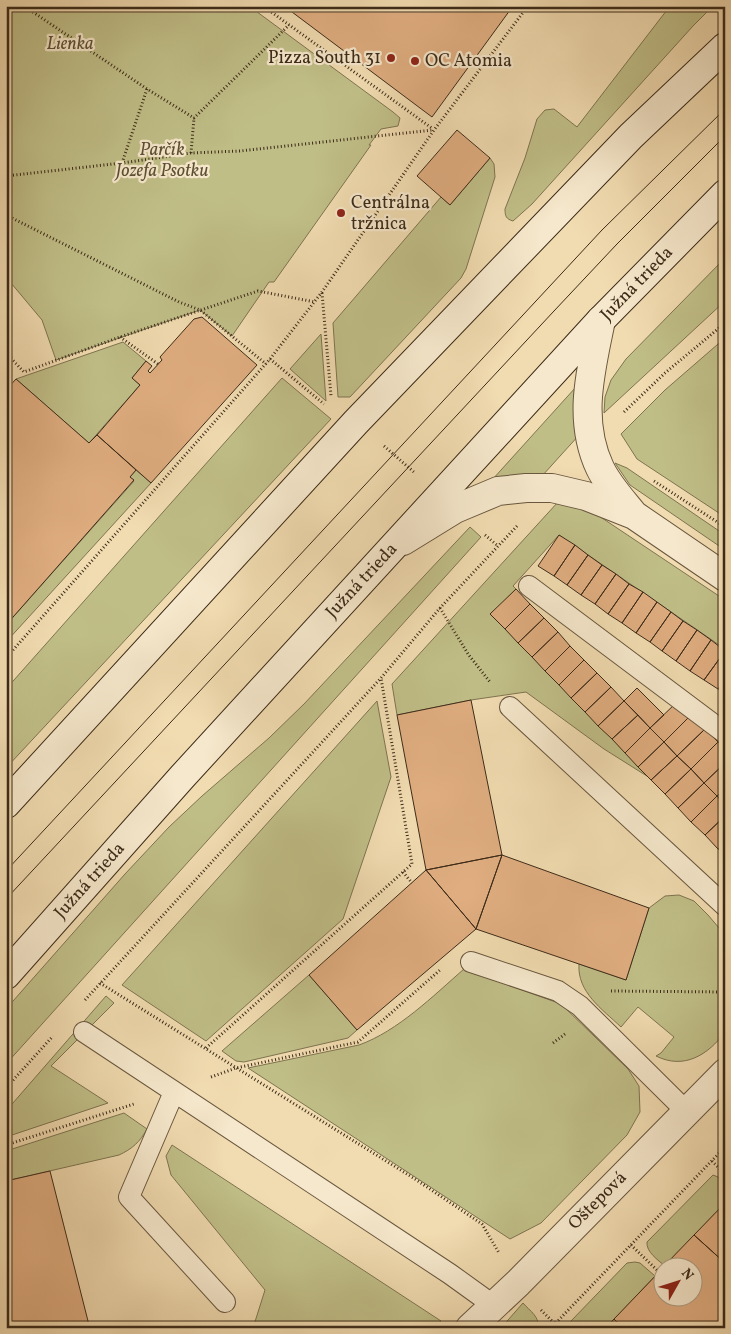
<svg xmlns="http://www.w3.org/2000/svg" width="731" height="1334" viewBox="0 0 731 1334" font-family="Vollkorn,serif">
<rect width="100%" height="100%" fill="#f1dbb0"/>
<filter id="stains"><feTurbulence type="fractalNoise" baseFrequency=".004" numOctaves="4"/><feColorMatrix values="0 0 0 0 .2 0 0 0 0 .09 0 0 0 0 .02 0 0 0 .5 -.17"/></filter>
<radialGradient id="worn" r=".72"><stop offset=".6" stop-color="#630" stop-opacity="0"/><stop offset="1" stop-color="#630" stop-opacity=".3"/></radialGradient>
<path fill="#c0be87" stroke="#7e7450" d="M6,6h243l144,106 7,6 -2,8 -17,3 -12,16h2l-97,137h-5l-37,54 -32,-26 -144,50 -14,-40 -36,-43z
M670,6h43l-20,20 -161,178 -19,17c-7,-2 -8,-5 -8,-12l20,-51 12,-39 8,-9 9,-1 23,18z
M490,158l4,6 1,13 -29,92 -5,9 -111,119h-12l-5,-74 108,-126 9,8z
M725,258v43l-121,112 1,-16 6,-17 15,-21z
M321,334l5,67 -36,-32z
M725,338v179l-88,-58 -16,-25 44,-44z
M123,342l23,19 -14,17 8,7 -51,58 -73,-64z
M282,378l49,41 -325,349v-79z
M576,387l4,47 -38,42 -50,4z
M615,463l12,5 98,67v15l-95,-65z
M136,470l15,13 -145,159v-12l2,-3 -2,-2 128,-144 -4,-4z
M558,502l29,6 138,92v49l-166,-114 -46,51 3,3 -25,25 159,164 -46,-29 -78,-57 -55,8 -74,15 -5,-31z
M470,527l11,10 -475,527v-55l119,-135 44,-47 33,-31 67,-58 35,-34z
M377,701l14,76 -48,142 -137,122 -84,-56z
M679,895l15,6 14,14 17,20v97c-17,23 -41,38 -69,24l5,-3 13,-16 -36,-30 -17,20c-19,-18 -44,-35 -42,-63l47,16 23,-72 16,-12z
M464,969l97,35 67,65 11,17 1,26 -13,23 -86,88 -31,16 -262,-171 111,-23c39,-14 74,-49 105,-76z
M309,975l48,55 -9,8 -104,24 -8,-1 -14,-10z
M106,996l8,7 -63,63 57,37 -102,34v-26z
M124,1113l23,16c-7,13 -15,20 -28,26l-113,26v-30z
M172,1145l269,176 -7,7h-181l12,-38 -94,-115 -5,-19z
M713,1175l5,2 7,7v19l-60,63c-7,-6 -19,-14 -18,-24z
M635,1262l5,1 15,13 -49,52h-35l-2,-2 2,-5 56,-58z
M523,1303c7,8 17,14 15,25h-37z"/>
<path fill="#dfad80" stroke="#3c2b19" d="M284,6h229l-81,111z
M457,130l33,28 -40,47 -33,-29z
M202,317l55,48 -106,118 -54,-48 43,-50 -8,-7 14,-17 6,5 -4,5 2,2 12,-13 -2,-3 34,-38z
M16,379l73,64 8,-8 39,35 -6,7 4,3 -128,145v-235z
M559,535l16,10 -21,31 -16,-10z
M575,545l13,10 -21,30 -13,-9z
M588,555l14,10 -21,30 -14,-10z
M602,565l14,9 -21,30 -14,-9z
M616,574l13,10 -21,30 -13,-10z
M629,584l14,8 -21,31 -14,-9z
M516,589l14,15 -25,25 -15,-15z
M643,592l14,10 -21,31 -14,-10z
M657,602l14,10 -21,30 -14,-9z
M530,604l14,14 -26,25 -13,-14z
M671,612l12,9 -21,30 -12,-9z
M544,618l14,14 -26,25 -14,-14z
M683,621l14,9 -21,31 -14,-10z
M697,630l14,10 -21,31 -14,-10z
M558,632l12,14 -25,25 -13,-14z
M711,640l14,11 -21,29 -14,-9z
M570,646l14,14 -25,25 -14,-14z
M725,651v28l-7,10 -14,-9z
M584,660l13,13 -26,25 -12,-13z
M597,673l14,14 -26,25 -14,-14z
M725,679v15l-7,-5z
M611,687l13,14 -26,25 -13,-14z
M637,688l27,27 -14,13 -26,-27z
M471,700l31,155 -76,15 -29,-155z
M624,701l14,14 -26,24 -14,-13z
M678,701l13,14 -27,27 -14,-14z
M638,715l12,13 -25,25 -13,-14z
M691,715l14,14 -28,27 -13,-14z
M650,728l14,14 -26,25 -13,-14z
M705,729l13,13 -27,27 -14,-13z
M664,742l13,14 -26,24 -13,-13z
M718,742l7,7v14l-21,20 -13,-14z
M677,756l14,13 -26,25 -14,-14z
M725,763v26l-8,7 -13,-13z
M691,769l13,14 -26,25 -13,-14z
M704,783l13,13 -26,26 -13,-14z
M725,789v16l-8,-9z
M717,796l8,9v11l-20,19 -14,-13z
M725,816v27l-7,6 -13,-14z
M725,843v13l-7,-7z
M502,855l147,53 -23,72 -150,-51z
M502,855l-26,74 -50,-59z
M426,870l50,59 -119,101 -48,-55z
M50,1171l39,154 -11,3h-69l-3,-10v-137z
M725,1203v60l-31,-28z
M694,1235l31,28v59l-5,6h-97l-9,-9 50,-52v29h30v-30h-30z
M614,1319l9,9h-17z"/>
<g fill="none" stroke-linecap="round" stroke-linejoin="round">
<defs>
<path id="lane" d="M529,586l196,147
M510,707l215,199
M471,962l87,29 22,15 107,106
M84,1032l366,242 43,31
M174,1092l-45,105 96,105"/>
<path id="street" d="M601,320c-10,50 -24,99 -1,148 8,17 22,32 34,47
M403,541l52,-32 43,-18 28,-3h26l34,8 48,19 91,62
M470,1328l48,-45 207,-210"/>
<path id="secondary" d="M6,804l350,-382 275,-286 94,-89
M6,975l176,-198 419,-457 124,-126"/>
</defs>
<use href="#lane" stroke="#69573f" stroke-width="22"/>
<use href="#street" stroke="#69573f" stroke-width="30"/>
<use href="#secondary" stroke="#3c2b19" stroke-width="30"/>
<path stroke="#3c2b19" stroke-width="3" stroke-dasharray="1 2.5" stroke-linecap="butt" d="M24,6l123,83
M263,6l170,123
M191,153l3,-35
M122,163l25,-74 47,29 95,-93
M6,176l116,-13 69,-10 49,-2 193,-21
M6,215l173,87 21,8 66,54
M322,293l9,103
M120,337l38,27
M6,353l18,19 96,-35 138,-46 57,11
M270,359l54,45
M624,412l41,-39 60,-50
M384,446l31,27
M654,481l71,46
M485,535l13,11
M440,608l28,46 22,28
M6,658l264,-299 52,-67 112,-162 94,-124
M403,872l9,11
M100,983l315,196 67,45 17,29
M611,991l114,1
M85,1000l296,-322 59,-70 77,-82
M553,1043l12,-9
M206,1048l206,-184 -31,-186
M211,1077l25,-9 122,-26 82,-72
M6,1088l47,-52
M6,1145l128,-41
M712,1161l13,13
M631,1245l28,27
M541,1310l14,14
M551,1328l174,-181"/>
<use href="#lane" stroke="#f6e8cc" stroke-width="20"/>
<use href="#street" stroke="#f6e8cc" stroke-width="28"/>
<use href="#secondary" stroke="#f6e8cc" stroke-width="28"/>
<path stroke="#3c2b19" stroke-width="1" d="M6,871l596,-641 123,-121
M6,899l548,-588 63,-67 108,-108"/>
</g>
<g fill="#8f2418" stroke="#f6e8cc" stroke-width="2">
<circle cx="391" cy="58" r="5"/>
<circle cx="415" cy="61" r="5"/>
<circle cx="341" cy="213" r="5"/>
</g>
<g text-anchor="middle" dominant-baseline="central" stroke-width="4.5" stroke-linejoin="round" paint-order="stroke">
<g font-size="18" font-style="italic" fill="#5d5034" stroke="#f6e8cc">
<text x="70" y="44">Lienka</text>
<text x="162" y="150">Parčík<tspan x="162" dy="21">Jozefa Psotku</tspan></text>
</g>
<g font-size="18" fill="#3c2b19" stroke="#f6e8cc" text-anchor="start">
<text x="381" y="58" text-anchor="end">Pizza South 31</text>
<text x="425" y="61">OC Atomia</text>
<text x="351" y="203">Centrálna<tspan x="351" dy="21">tržnica</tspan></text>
</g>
<g font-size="18" fill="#3c2b19" stroke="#f6e8cc">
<text transform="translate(637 284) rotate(-46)">Južná trieda</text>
<text transform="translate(362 581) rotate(-47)">Južná trieda</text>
<text transform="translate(90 881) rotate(-48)">Južná trieda</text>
<text transform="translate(598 1201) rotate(-45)">Oštepová</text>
</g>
</g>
<rect width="731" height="1334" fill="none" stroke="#f1dbb0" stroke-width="25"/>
<rect x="8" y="8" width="716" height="1319" fill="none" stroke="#3c2b19" stroke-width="2.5"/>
<rect x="12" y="12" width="706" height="1309" fill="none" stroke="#3c2b19"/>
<g transform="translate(678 1282) rotate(51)"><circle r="24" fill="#f6e8cc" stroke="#ac9c84"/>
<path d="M0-4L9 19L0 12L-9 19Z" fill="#8f2418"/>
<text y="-8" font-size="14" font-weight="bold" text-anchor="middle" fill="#3c2b19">N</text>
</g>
<rect width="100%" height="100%" filter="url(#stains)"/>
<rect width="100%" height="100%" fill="url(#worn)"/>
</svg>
